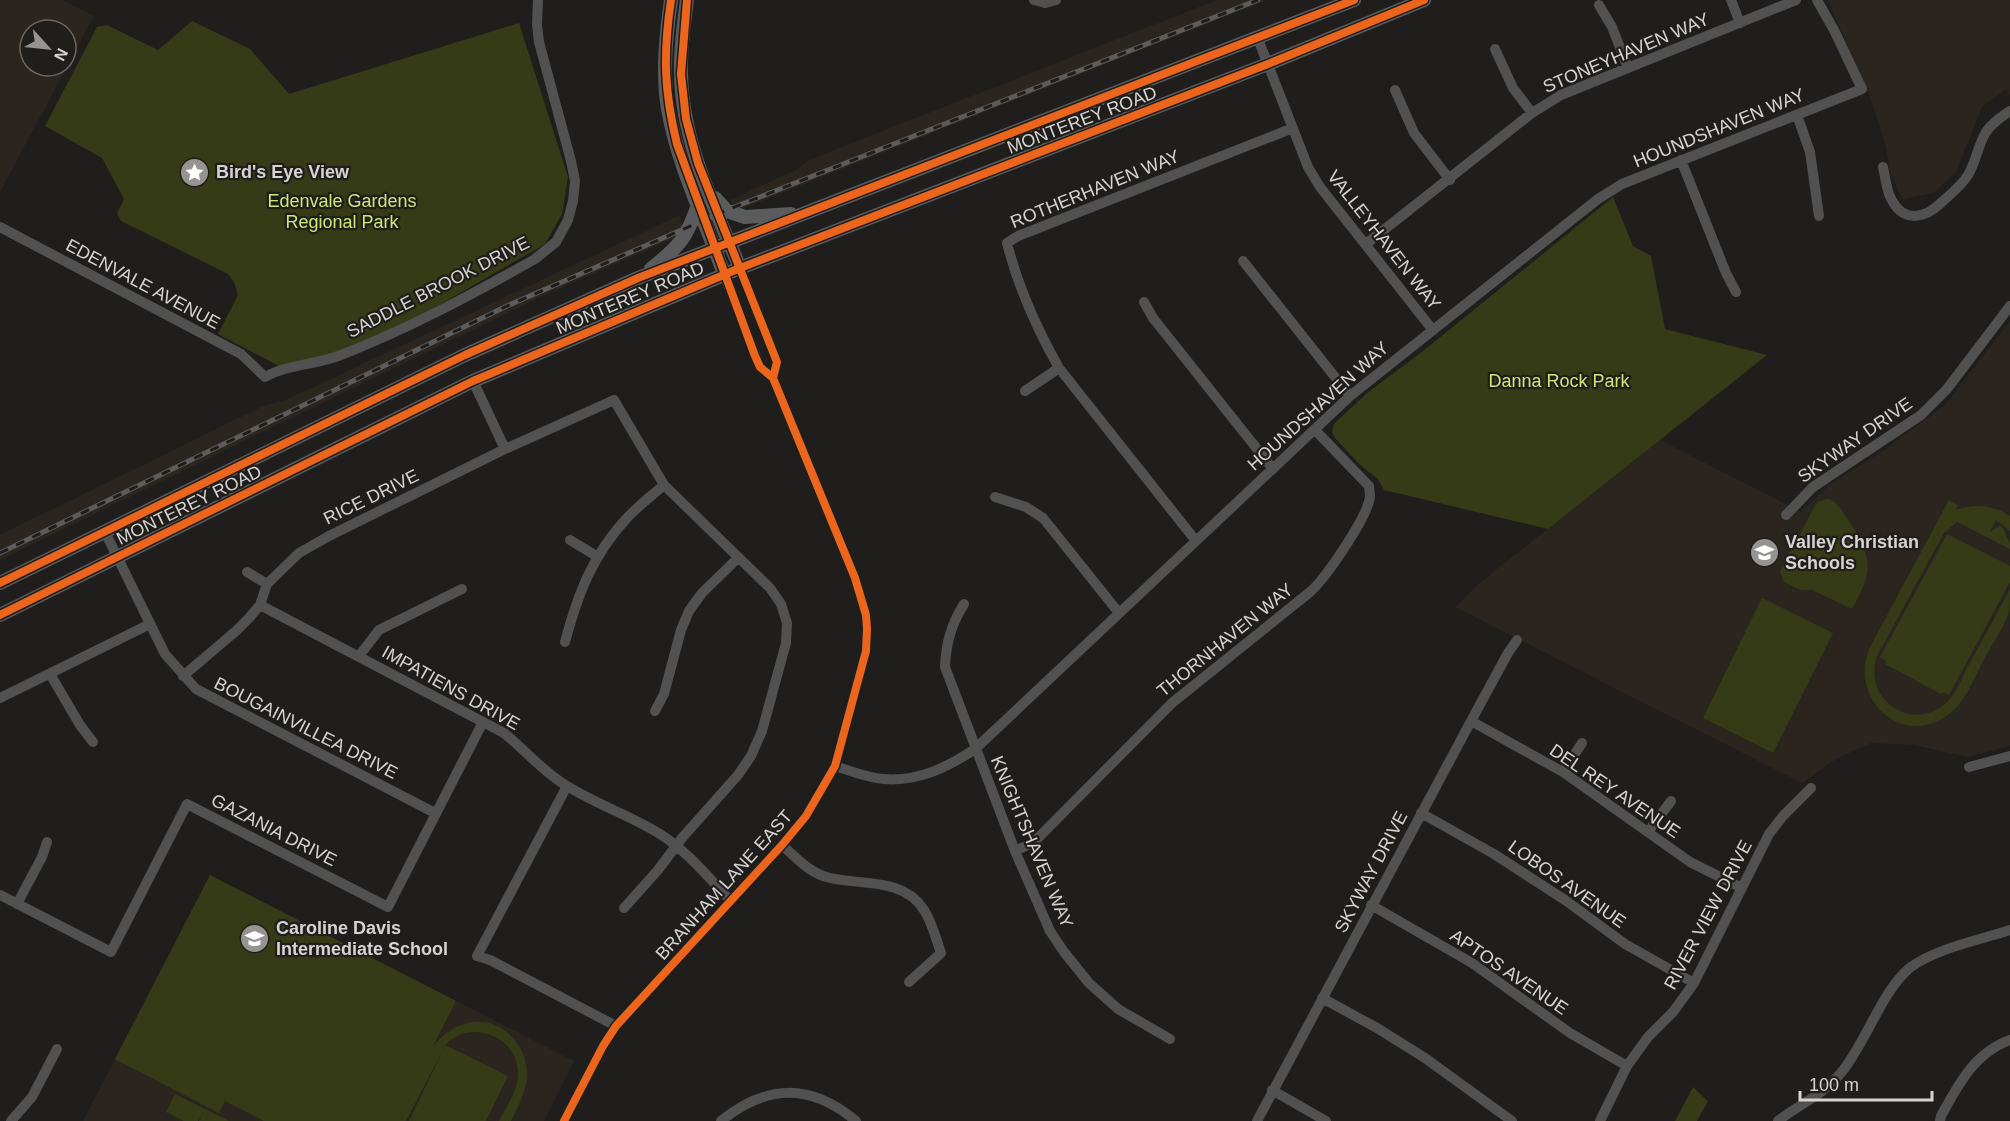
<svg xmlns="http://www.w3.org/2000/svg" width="2010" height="1121" viewBox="0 0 2010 1121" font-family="Arial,sans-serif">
<rect width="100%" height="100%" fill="#1f1e1c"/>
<path fill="#2a261f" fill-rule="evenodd" d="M0,0h62l32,16 -94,176zM30,30h36v36h-36z
M1217,0h50l-523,208 -9,1 -5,-9 64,-29 17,-12z
M1828,0h182v96l-4,-7 -24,18 -26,65 -22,21 -32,6 -12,-28 -5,-28 -15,-47z
M680,215l3,11 -5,2 1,5 -4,7 -8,1 -129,57 -538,262v-25l263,-129 25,-7z
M2010,321v425l-42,11 -54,-12 -43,-2 -35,16 -34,24 -347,-176 33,-31 172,-136 141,72 27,-26 56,-36 61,-45z
M210,875l364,186 -30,60h-461z"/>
<path fill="#343b16" d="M192,21l58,28 39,45 230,-71 49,154 -6,37 -17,30 -125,72 -71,33 -68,18 -63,-33 20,-39 -4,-13 -6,-8 -107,-53 -4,-8 7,-14 -22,-41 -57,-32 52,-99 10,-2 51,25z
M1613,197l20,49 18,10 14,73 102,26 -219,174 -164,-39 -7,-12 -17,-13 -25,-27 -3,-6 2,-8 33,-31 56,-42z
M1827,499c11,2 14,11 20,19 25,38 28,51 5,91l-40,-19h-11l-17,-8 -4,-11 37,-69z
M1949,500l9,5 -2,5c19,-7 37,-5 54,6v15l-14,-11 -6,12 11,-7 9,18v6l-53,-27 -13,11 -68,125c-4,17 -1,34 13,46 17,15 42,14 58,-2 10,-10 15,-24 21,-36 14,-25 28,-51 42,-77 0,7 0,17 -1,23 -5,15 -16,31 -24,45 -10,19 -19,45 -37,58 -47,34 -100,-17 -78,-68z
M1947,534l63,32v16l-61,113 -6,-3 -2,2 -56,-30 1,-3 -6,-4z
M1762,598l71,35 -60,120 -70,-35z
M210,875l246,126 -23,45c10,-11 20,-20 35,-23 33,-8 61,23 59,54 -2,16 -9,30 -16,44h-12c8,-15 19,-31 19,-48 0,-37 -48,-55 -73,-28l63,31 -22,45h-77l36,-75 -39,75h-142l-39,-20 -6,12 -104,-54z
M1693,1087l15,14 -11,20h-22z
M175,1094l54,27h-30l5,-10 -6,10h-14l-18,-9z"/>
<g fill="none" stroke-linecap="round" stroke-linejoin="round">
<path stroke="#515151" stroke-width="10" d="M1034,0l11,3 11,-3
M1731,0l9,23
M1599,5l13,22 16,41
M1258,39l50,128 12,20 112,142
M1495,49l18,39 19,25
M1395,90l19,43 36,47
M1797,115l13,37 9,64
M1681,160l45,113 10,19
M1883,167c2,9 3,19 6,27 12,30 35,26 54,7 9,-8 19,-16 25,-26 8,-13 10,-30 18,-43 6,-9 15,-15 24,-21
M0,227l241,127 24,23c23,-13 51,-12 76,-22 67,-26 132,-61 194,-96l21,-17 12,-22 5,-19 2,-20 -4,-20 -32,-119 -2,-17 1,-25
M1366,244l166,-131 29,-18 235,-95
M1243,261l107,135
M740,268l37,94 -4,16
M1144,302l9,16 120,151
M473,381l32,68
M1025,391l34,-23
M995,497l31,10 17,11 76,95
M1786,515l27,-28 108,-72 26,-26 63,-83
M105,532l60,122 31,35 239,124
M570,540l28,17
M1196,541l-137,-173c-22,-39 -41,-81 -52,-125l11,-7 275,-108
M247,572l20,12
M964,604c-13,21 -18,39 -19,63l70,184 35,80 14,21 25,31 29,26 52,30
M260,605l244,128c21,17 39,39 63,53 29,18 64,30 93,48 27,17 49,44 70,66
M565,642c13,-48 27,-86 61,-123 11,-12 25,-23 38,-34
M359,656l20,-26 83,-41
M50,674l30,51 13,17
M183,676l53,-45 13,-13 11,-13 7,-21 32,-31 30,-17 176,-87 109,-49 50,85 106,103 11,16 6,19 -1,20 -24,88 -11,25 -13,19 -56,63 -24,32 -34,38
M0,698l150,-74
M655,711l9,-17 17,-64 8,-19 13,-18 36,-35
M1471,721l92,51 127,90 52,26
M835,766c16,5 33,12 49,13 34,3 64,-12 91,-30l375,-353 248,-197 24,-15 240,-95 -28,-59 -17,-30
M1969,767l41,-11
M1563,772l19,-29
M567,786l-90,170 13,4 126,66
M1421,813l73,41 71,46 60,44 69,39
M1648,832l23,-31
M782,845c12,11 25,25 41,31 33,11 79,-1 101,34 8,12 12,29 17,43l-32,29
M1015,851l19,-9 138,-139 138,-111c16,-14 59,-77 60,-96 0,-2 -1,-8 -1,-10l-54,-56
M0,895l111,57 76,-148 201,103 95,-185
M17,904l25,-47 5,-15
M1371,905l101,58 98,70 57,33
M1322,998l55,30 48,30 87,63
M1272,1090l54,31
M11,1121l21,-24 25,-48
M564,1121l39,-75 13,-20 166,-181 24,-29 29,-50 31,-115 1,-22 -1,-14 -11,-37 -82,-200 -13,-11 -36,-93
M721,1121c46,-37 89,-38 135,0
M1257,1121l214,-400 37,-68 9,-13
M1600,1121l27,-55 21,-29 25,-25 21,-29 75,-149 14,-18 28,-28
M1778,1121c20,-16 45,-26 62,-47 25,-29 43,-86 71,-107 26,-19 69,-27 99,-37
M1940,1121l1,-5c17,-31 33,-63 69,-76"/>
<path stroke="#5a5b5c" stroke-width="14" d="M671,0c-5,36 -9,73 -3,109 10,57 37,111 56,165
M687,0c-3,24 -7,49 -6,74 1,68 33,132 59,194
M715,198l12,13 18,6 46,-3
M651,269c28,-23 35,-29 47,-64
M0,583l465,-228 173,-77 716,-278
M0,615l473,-234 267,-113 528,-204 156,-64"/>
<defs>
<path id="rail" d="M0,553l507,-247 225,-98 526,-208"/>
</defs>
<use href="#rail" stroke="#5c5c5c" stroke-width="5"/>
<use href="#rail" stroke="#201e1b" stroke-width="3" stroke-dasharray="9" stroke-linecap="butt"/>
<defs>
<path id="cycleway" d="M687,0l-6,74 5,45 12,44 79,199 -4,16
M0,583l465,-228 173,-77 716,-278
M0,615l473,-234 267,-113 528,-204 156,-64
M564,1121l39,-75 13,-20 166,-181 24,-29 29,-50 31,-115 1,-22 -1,-14 -11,-37 -82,-200 -13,-11 -5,-11 -78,-212c-13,-53 -14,-90 -6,-144"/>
</defs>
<use href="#cycleway" stroke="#201e1b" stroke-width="11"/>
<use href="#cycleway" stroke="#eb651d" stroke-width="8"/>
</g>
<defs>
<symbol id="sight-disc" viewBox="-11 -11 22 22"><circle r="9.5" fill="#959492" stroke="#201e1b"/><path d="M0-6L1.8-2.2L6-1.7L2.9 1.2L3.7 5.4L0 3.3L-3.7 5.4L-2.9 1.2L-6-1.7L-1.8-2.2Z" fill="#fff"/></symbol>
<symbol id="school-disc" viewBox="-11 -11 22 22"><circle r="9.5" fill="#959492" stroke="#201e1b"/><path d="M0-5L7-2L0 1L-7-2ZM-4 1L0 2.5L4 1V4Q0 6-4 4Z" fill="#fff"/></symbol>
</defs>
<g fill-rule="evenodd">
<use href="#sight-disc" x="178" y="156" width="33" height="33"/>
<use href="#school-disc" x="1748" y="536" width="33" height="33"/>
<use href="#school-disc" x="238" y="922" width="33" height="33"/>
</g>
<g text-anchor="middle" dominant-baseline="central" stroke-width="4.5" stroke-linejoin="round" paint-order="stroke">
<g font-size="18" fill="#d5d4d2" stroke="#201e1b">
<text transform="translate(1626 53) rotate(-23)">STONEYHAVEN WAY</text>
<text transform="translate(1082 120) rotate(-21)">MONTEREY ROAD</text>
<text transform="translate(1719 128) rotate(-22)">HOUNDSHAVEN WAY</text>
<text transform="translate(1095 189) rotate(-22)">ROTHERHAVEN WAY</text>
<text transform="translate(1384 240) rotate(52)">VALLEYHAVEN WAY</text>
<text transform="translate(143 284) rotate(28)">EDENVALE AVENUE</text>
<text transform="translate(438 287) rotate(-27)">SADDLE BROOK DRIVE</text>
<text transform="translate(630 298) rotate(-23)">MONTEREY ROAD</text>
<text transform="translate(1318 406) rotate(-42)">HOUNDSHAVEN WAY</text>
<text transform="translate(1855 440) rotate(-35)">SKYWAY DRIVE</text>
<text transform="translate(371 497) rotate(-26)">RICE DRIVE</text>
<text transform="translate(189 505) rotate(-26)">MONTEREY ROAD</text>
<text transform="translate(1225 640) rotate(-39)">THORNHAVEN WAY</text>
<text transform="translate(451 688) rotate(29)">IMPATIENS DRIVE</text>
<text transform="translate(306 728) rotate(27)">BOUGAINVILLEA DRIVE</text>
<text transform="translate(1615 791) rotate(34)">DEL REY AVENUE</text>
<text transform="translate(274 830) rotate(27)">GAZANIA DRIVE</text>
<text transform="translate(1032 842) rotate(67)">KNIGHTSHAVEN WAY</text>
<text transform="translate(1371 872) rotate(-62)">SKYWAY DRIVE</text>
<text transform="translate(1567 884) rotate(35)">LOBOS AVENUE</text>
<text transform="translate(724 885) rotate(-48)">BRANHAM LANE EAST</text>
<text transform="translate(1708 915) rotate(-62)">RIVER VIEW DRIVE</text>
<text transform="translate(1509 972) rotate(34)">APTOS AVENUE</text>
</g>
<g font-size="18" font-weight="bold" fill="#d5d4d2" stroke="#201e1b" text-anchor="start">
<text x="216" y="172">Bird's Eye View</text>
<text x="1785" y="542">Valley Christian<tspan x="1785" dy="21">Schools</tspan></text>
<text x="276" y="928">Caroline Davis<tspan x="276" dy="21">Intermediate School</tspan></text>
</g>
<g font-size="18" fill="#cce678" stroke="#201e1b">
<text x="342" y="201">Edenvale Gardens<tspan x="342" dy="21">Regional Park</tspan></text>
<text x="1559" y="381">Danna Rock Park</text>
</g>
</g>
<g transform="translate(48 48) rotate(117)"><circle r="28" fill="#201e1b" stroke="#686764" stroke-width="1.5"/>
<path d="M0-4.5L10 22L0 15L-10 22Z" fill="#959492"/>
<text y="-9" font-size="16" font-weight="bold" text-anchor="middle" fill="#d5d4d2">N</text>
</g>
<path d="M1800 1091v9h132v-9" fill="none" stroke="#d5d4d2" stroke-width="3"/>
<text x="1809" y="1091" font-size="18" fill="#d5d4d2" stroke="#201e1b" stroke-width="4.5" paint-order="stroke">100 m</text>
</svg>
